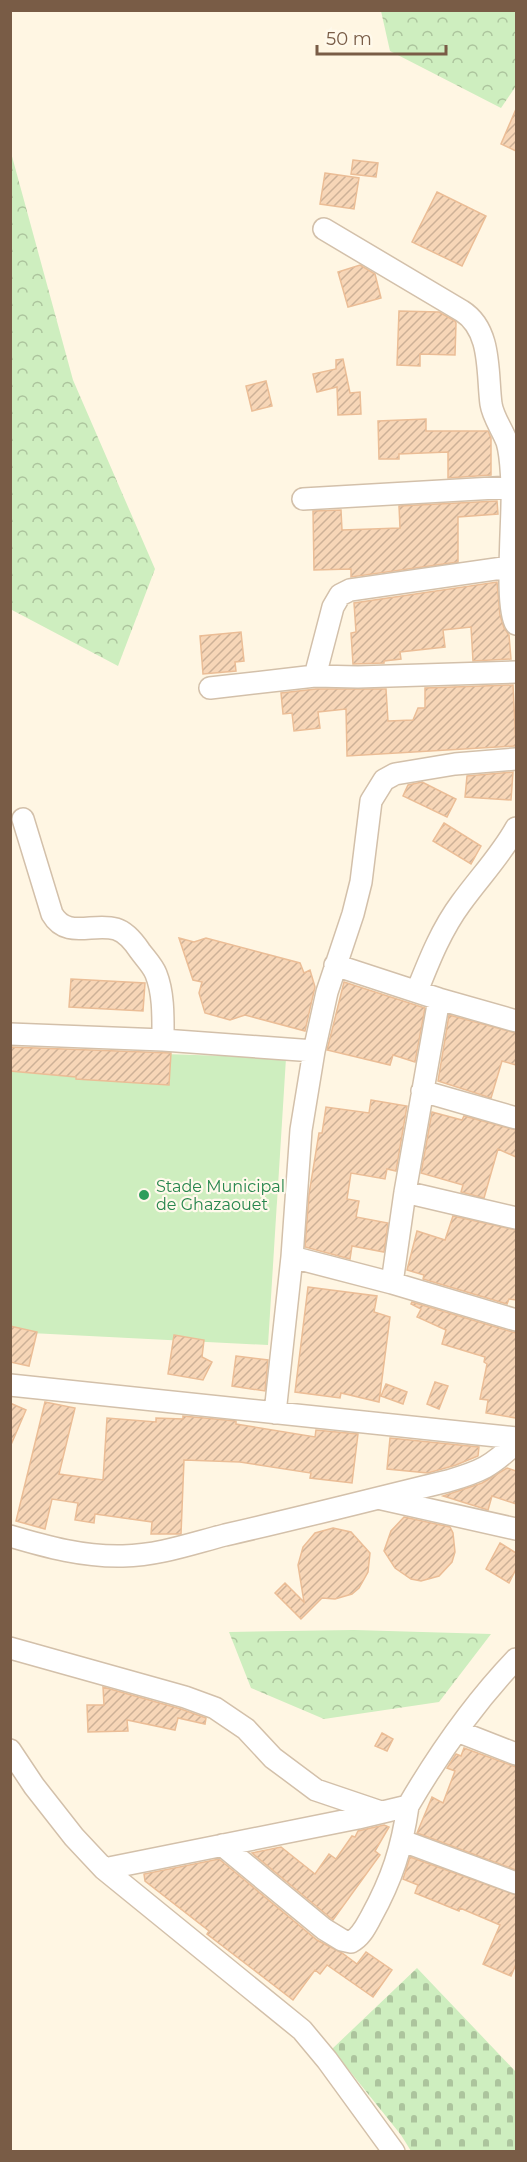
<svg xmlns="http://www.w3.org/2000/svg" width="527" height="2162" viewBox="0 0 527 2162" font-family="Montserrat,sans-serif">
<defs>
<pattern id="forest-crowns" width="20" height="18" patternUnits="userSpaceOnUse" patternTransform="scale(1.5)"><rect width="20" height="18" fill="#ceeebf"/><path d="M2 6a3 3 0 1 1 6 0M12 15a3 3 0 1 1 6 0" fill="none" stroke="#acc49d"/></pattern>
<pattern id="cemetery-stones" width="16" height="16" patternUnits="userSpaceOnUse" patternTransform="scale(1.5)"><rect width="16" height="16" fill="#ceeebf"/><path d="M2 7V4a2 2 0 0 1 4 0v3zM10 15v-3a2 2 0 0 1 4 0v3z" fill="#acc49d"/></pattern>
<pattern id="building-hatch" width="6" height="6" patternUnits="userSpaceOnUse" patternTransform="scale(1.5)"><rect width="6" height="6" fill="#f7d6b7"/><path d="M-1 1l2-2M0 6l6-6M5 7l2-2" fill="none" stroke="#cdb197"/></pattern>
</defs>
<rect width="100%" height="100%" fill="#fff6e3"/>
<path fill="url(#forest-crowns)" d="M381,11h135v75l-15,22 -111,-57z
M10,149l63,231 82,189 -37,97 -106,-56 -1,-4z
M354,1630l137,4 -52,68 -115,17 -73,-31 -22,-56z"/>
<path fill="url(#cemetery-stones)" d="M417,1968l99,104v79h-105l-10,-16 -69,-86z"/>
<path fill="#ceeebf" d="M10,1049l276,9 -18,287 -257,-13z"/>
<path fill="url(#building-hatch)" stroke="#ebbd96" stroke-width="1.5" d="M516,109v42l-15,-7z
M353,160l25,3 -2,14 -25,-3z
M325,173l34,5 -5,31 -34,-5z
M437,192l49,24 -24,50 -50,-24z
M360,265l15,9 6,24 -33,9 -10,-35z
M399,311l40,1 16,9 1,2 -1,32 -35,-1v12l-23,-1z
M343,359l7,34 10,-1 1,22 -23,1 -1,-28 -20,5 -4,-18 23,-5v-9z
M266,381l6,25 -20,5 -6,-25z
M426,419v12h62l3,7v37l-43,3v-26l-49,2v5h-20l-1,-38z
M497,501l1,13 -40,3v45l-107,15v-8l-37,1 -1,-59 28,-1 1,20 58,-2 -1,-22z
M497,582l3,33 4,13 5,7 2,24 -38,2 -2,-34 -28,3 2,17 -45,5 1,7 -17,2v2l-31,1 -2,-31 5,-1 -2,-29z
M241,632l3,29 -9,1 1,9 -33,3 -3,-38z
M513,685l3,61h-1l-168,10 -1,-47 -28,3 2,16 -26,3 -2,-18 -9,1 -2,-21 35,-4h70l2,32 25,-1 5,-12h7v-20z
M513,772l-2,28 -46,-3 2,-21z
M422,782l34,17 -9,18 -44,-21 5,-11z
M444,823l37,23 -10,18 -38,-23z
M179,938l15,4 12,-4 94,25 4,10 6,-3 5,17 -10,44 -60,-16 -15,5 -25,-7 -6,-20 3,-11 -9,-2z
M71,979l74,4 -2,28 -74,-4z
M344,982l81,26 -10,54 -22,-7 -3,10 -63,-15z
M449,1015l67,18v32l-14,-4 -11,37 -53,-17z
M10,1047l161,6 -2,32 -93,-6v-2l-66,-6z
M371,1100l36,6 -11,65 -9,-2 -2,10 -34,-6 -4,26 12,2 -3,16 32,6 -4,29 -32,-6 -2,13 -45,-12 4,-53 10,-61h3l4,-26 43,6z
M432,1112l30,8 2,-4 52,14v27l-18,-8 -14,49 -23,-6 2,-7 -42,-12z
M453,1216l63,14v70l-7,-1 -2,5 -84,-25 1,-4 -17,-5 10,-39 28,9z
M308,1287l69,9 -3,16 16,5 -11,85 -38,-9 -1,5 -45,-6z
M412,1302l104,31v85l-30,-5 2,-13 -8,-1 7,-35 -3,-2 1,-5 -43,-13 4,-14 -29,-13 4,-8 -10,-5z
M10,1326l27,6 -8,34 -19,-4z
M174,1335l30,5 -2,17 10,5 -9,18 -35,-6z
M236,1356l32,4 -3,31 -33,-5z
M435,1382l13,4 -9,23 -12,-5z
M386,1384l21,8 -4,12 -22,-8z
M45,1402l30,6 -16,66 44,6 4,-62 49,4v-4l27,1v-3l53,5v3l79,13 1,-7 42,4 -6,49 -42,-5 1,-5 -71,-11 -56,-2 -3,74h-30l1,-12 -57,-8 -1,9 -19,-3 3,-17 -26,-4 -7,30 -29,-8z
M10,1403l16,7 -16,37z
M390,1438l89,9 -1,9 -22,9 -28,8 -41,-4z
M507,1468l9,3v33l-24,-8 -4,14 -45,-14 39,-13z
M404,1517l46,10 3,6 2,19 -3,10 -13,14 -18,5 -10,-2 -16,-11 -11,-17 7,-20z
M333,1528l18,4 19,21 -2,19 -9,16 -7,6 -17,5 -13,-1 -21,21 -26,-26 10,-10 19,19 -6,-37 5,-18 12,-14z
M500,1543l16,10v16l-7,14 -23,-14z
M103,1687l78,22 25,9 -1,6 -27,-6 -3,12 -48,-10 1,11 -40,1 -1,-27h17z
M382,1733l11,6 -6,12 -12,-5z
M464,1748l52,19v103l-99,-37 15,-36 11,6 12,-32 -8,-3 9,-14 5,2z
M384,1825l5,2 -14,24 5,4 -47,65 -81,-67 29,-6 34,27 14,-20 7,5 16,-23 3,1 3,-6z
M410,1857l106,38v69l-5,12 -28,-12 17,-39 -40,-17 -1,3 -44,-18 3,-8 -15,-6z
M219,1859l98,81 25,13 15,11 9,-12 26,18 -19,27 -46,-32 -7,9 -5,-4 -22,30 -86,-66 2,-3 -64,-50 -1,-7z"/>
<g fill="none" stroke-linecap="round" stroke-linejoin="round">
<defs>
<path id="minor" d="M324,229l138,82c30,19 25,62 29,93 2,13 11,25 16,38 4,13 4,27 5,41 2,28 -8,123 4,141
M303,499l209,-12
M315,676l18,-69 7,-12 10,-5 160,-23 6,1
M210,688l105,-12 43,1 158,-5
M23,819l29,95c15,26 41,8 64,15 10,3 18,13 24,22 5,7 13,15 16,23 8,20 7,45 7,66
M335,965l104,34 77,22
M417,991c12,-30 24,-61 44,-88 18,-25 40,-48 55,-75
M10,1034l153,6 151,11
M422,1091l94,27
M405,1192l111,26
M292,1257l100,26 124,37
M392,1283l13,-91 34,-193
M10,1385l506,53
M275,1413l17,-156 9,-127 13,-79 13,-59 26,-78 8,-32 10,-81 13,-21 11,-6 60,-10 61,-5
M382,1499l134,30
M10,1536c37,11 74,21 113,20 37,-1 67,-12 102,-21 75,-17 148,-36 223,-54 34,-10 42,-14 68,-38
M10,1648l175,49 30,11 31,21 27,29 43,32 65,22
M457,1731l59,23
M10,1750l24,36 40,51 30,32 198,161 25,30 67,92
M403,1841l113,42
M222,1845l102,84 18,11 9,2c10,-5 15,-16 20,-25 21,-38 31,-69 37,-111
M104,1869l254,-51 50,-12c31,-53 66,-103 108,-147"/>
</defs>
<use href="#minor" stroke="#d3c0aa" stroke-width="24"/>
<use href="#minor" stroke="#fff" stroke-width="21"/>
</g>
<circle fill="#2e9e5b" stroke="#fff9eb" stroke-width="2" cx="144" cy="1195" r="6"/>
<g text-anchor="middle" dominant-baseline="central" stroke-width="4.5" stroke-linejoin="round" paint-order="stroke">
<g font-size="16" fill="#27864d" stroke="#fff9eb" text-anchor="start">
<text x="156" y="1186">Stade Municipal<tspan x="156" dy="18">de Ghazaouet</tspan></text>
</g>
</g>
<rect width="527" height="2162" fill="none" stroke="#795c46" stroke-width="24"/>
<path d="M317 45v9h129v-9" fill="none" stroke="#795c46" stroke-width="3"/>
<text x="326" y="45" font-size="18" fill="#795c46" stroke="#fff9eb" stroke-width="4.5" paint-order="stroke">50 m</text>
</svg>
